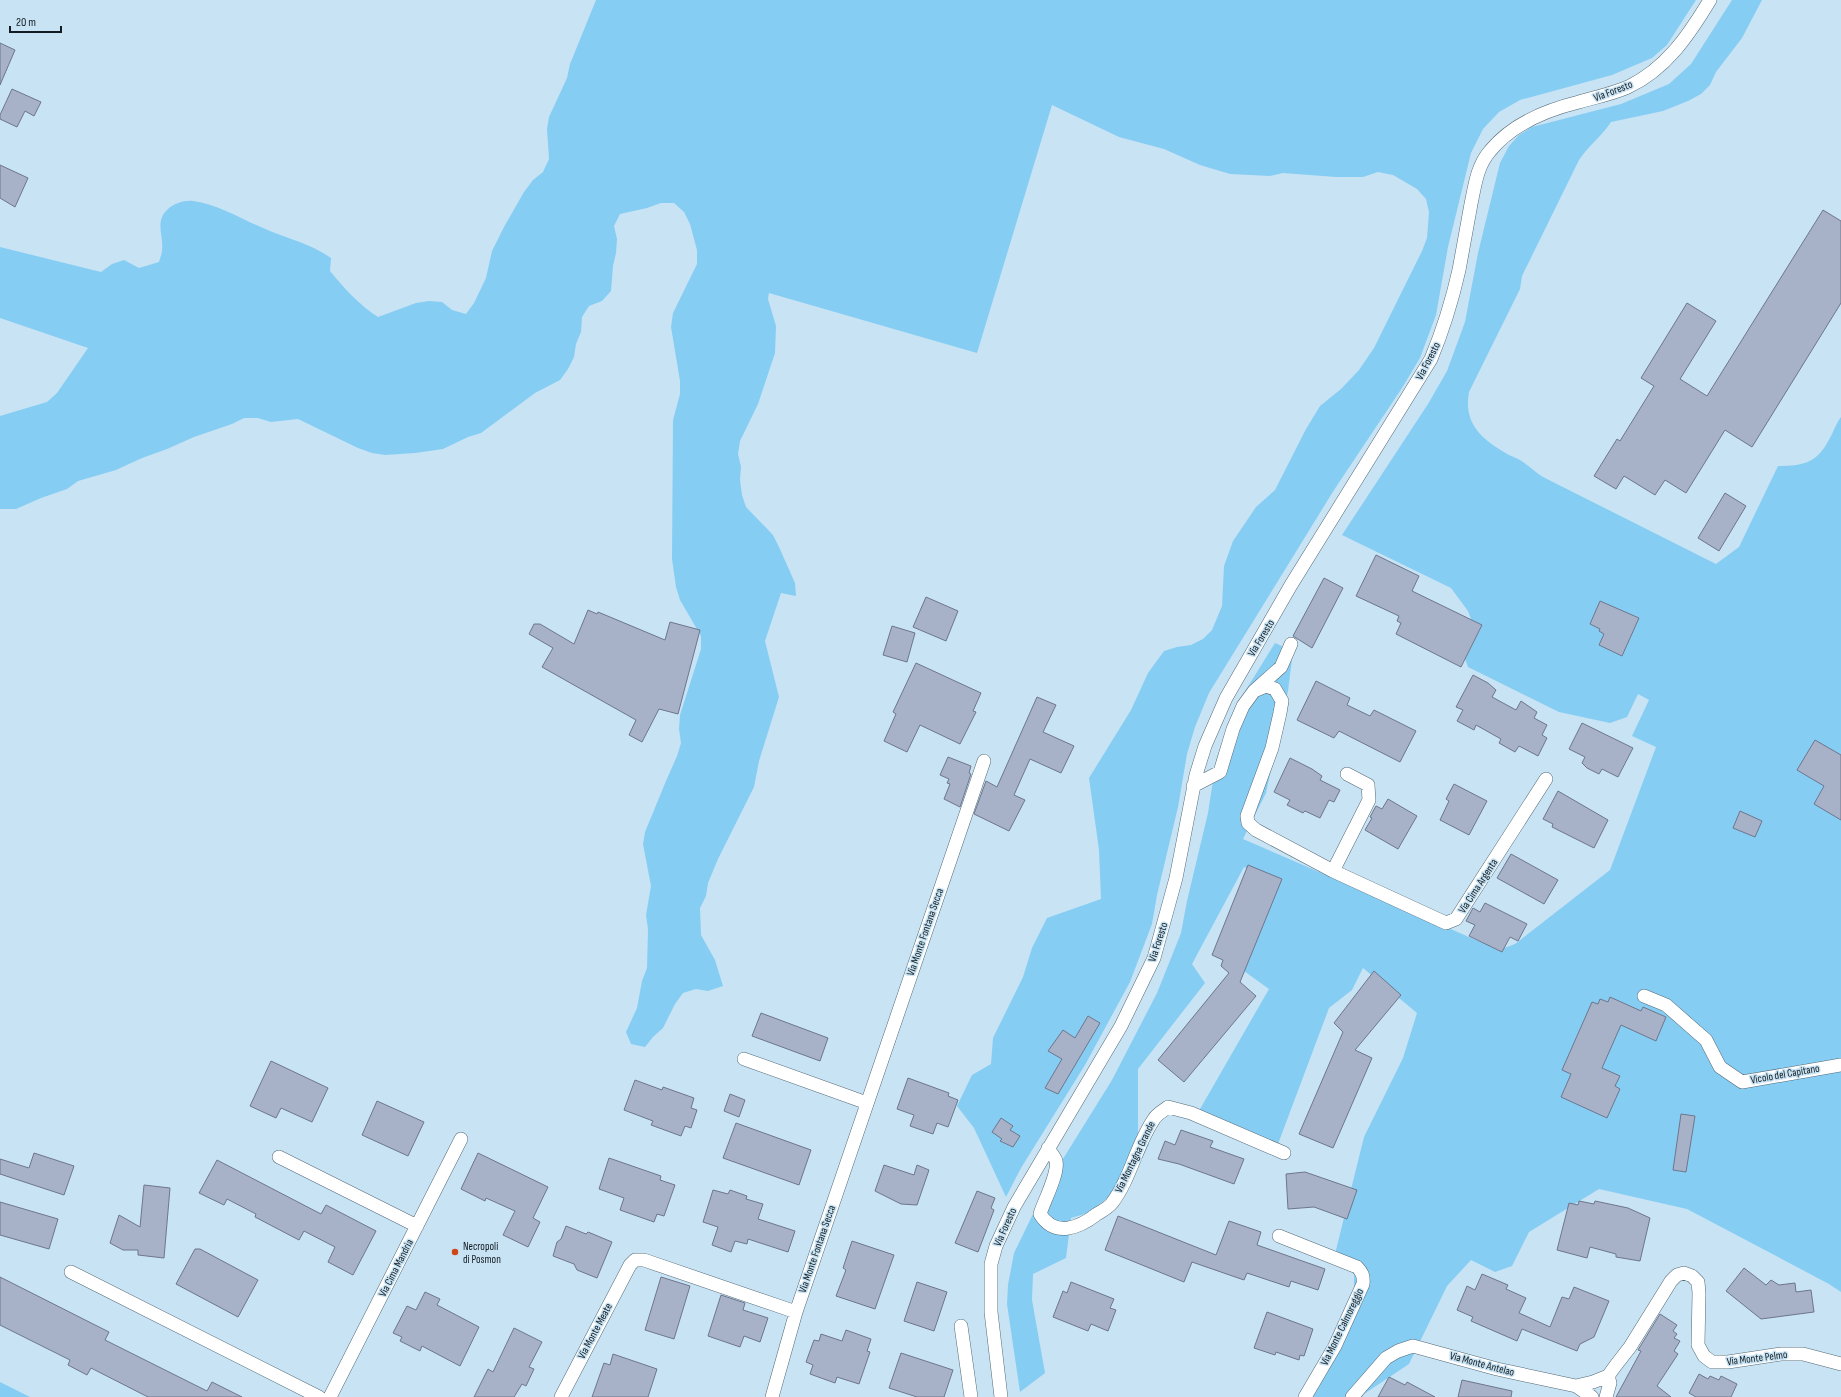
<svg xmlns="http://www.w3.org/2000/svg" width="1841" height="1397" viewBox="0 0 1841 1397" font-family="'Sofia Sans Condensed',sans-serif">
<rect width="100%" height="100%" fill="#c8e3f3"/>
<path fill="#86cdf4" d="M596,0h1100l-29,45 -15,13 -40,17 -92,25 -21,12 -16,17 -12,24 -23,94 -12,68 -16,43 -18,30 -68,102 -125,203 -14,34 -8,27 -9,53 -21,88 -5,29 -22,58 -45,83 -64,103 -15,29 -32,-69 -17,-22 15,-31 19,-11 2,-26 30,-61 9,-29 15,-30 54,-19 -2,-49 -10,-72 42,-68 17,-37 16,-22 13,-4 14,-2 12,-6 9,-9 10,-24 2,-40 9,-25 23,-34 19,-17 31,-61 14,-23 21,-17 18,-19 15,-22 48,-97 5,-13 2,-26 -3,-13 -9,-10 -24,-14 -15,-3 -15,5h-27l-53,-4 -13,3 -40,-2 -30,-9 -36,-16 -45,-12 -67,-32 -75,248 -208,-60 -1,6 8,27 -1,27 -17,51 -18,37 -2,13 3,13 -1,13 2,15 4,12 27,28 6,12 16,36 1,13 -15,-3 -16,48 14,56 -20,64 -5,26 -36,72 -10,24 -2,13 -6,12 1,27 14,25 8,26 -15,5 -12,-2 -13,4 -8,11 -12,24 -10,9 -8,10 -14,-3 -5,-12 11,-24 5,-27 5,-13 1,-39 -2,-14 5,-29 -8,-42 2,-12 21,-51 11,-25 4,-13 -2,-14 1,-14 21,-66v-13l-21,-36 -4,-13 -4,-28 1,-139 7,-26v-13l-9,-54 2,-14 24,-49v-14l-7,-26 -6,-12 -10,-9h-13l-14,5 -27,6 -6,12 3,13 -1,14 -3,13 -2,25 -9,10 -13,5 -7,11 -1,15 -5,12 -2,13 -6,12 -8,11 -25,13 -54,40 -13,4 -25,12 -28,4 -30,2 -13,-2 -14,-5 -60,-29 -27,3 -13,-4h-14l-12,6 -38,13 -27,12 -25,9 -26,12 -38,11 -11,8 -26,9 -25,11h-16v-93l47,-14 10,-9 31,-45 -88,-30v-71l101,25 11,-8 12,-4 15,8 20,-6c1,-4 3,-8 3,-12 2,-14 -8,-29 6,-41 7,-6 16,-9 25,-8 28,4 51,20 77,30 22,9 41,13 61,27l-1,13c14,17 30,35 48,46l38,-14 13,-2 13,1 10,8 14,4 8,-11 12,-25 6,-27 12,-24 20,-35 9,-12 10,-8 6,-13 -2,-30 2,-12 18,-39 3,-14z
M1732,0h30l-20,38 -26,34 -6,13 -9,9 -13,7 -25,10 -52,11c-9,14 -22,23 -32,38l-57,116 -2,13 -51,103c-6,33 14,48 40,63 4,2 8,3 11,5 8,5 15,12 23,17l173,87 23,-17 39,-81c28,0 40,-4 53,-30 3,-6 6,-14 10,-19v875l-12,-8 -142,-75 -88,-20 -70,43 -17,34 -17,6 -24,-12 -24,26 -38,78 -45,30 -2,3h-57l49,-96v-28l-12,-6 -6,-17 28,-113 39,-79 14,-45 -54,-45 -11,22 -23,18 -51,136 -82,-28 73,-127 -32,-23 40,-83 -33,-16 -52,97 13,19 -67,86v70l11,5 -16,34 -45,35 -17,5 -5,40 -33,16 -1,26 13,73 -25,19 -13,-88 1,-19 6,-32 34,-70 64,-103 45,-87 24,-60 6,-32 21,-88 8,-52 8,-24 12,-31 39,-63 18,8 -5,40 -22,102 -23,46 256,111 16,-6 95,-74 46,-123 -24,-11 17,-36 -11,-6 -11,23 -17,6 -51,-11 -91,-45 -6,-17 12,-23 -6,-16 -17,-23 -109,-53 86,-131 19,-33 18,-49 13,-69 22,-90 9,-17 10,-11 13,-8 89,-23 48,-20 22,-20z
M0,1382l30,15h-30z"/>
<path fill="#a7b2c9" stroke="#6d768c" d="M0,43l15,7 -15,35z
M12,89l29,13 -7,14 -9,-5 -8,16 -17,-8v-4z
M0,165l28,13 -13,29 -15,-9z
M1823,210l18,11v82l-89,144 -27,-17 -39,63 -21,-13 -10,15 -31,-19 -8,13 -22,-13 23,-37 3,2 34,-55 -13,-8 46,-75 29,18 -36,58 27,17z
M1725,493l21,13 -27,45 -21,-13z
M1376,555l43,21 -7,15 70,34 -21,42 -65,-33 5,-11 -4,-2 2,-5 -43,-20z
M1324,578l19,10 -31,60 -19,-12z
M926,597l32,14 -12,30 -33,-14z
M1600,601l39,17 -17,38 -23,-11 5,-11 -5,-3 1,-2 -10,-5z
M588,610l9,4 1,-2 67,28 5,-18 30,8 -22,84 -19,-5 -17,33 -13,-7 7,-15 -94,-53 11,-19 -24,-14 5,-10h6l34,20z
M892,626l23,7 -8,29 -24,-7z
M916,663l65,30 -8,18 3,1 -16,32 -40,-19 -13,27 -23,-11 12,-27 -3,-2z
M1473,675l15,8 8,7 -4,7 24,13 5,-9 16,11 -3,6 13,7 -5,10 5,3 -9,18 -19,-10 -4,6 -16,-9 2,-4 -25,-14 -2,5 -17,-9 6,-11 -7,-3z
M1316,681l34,17 -3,7 23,11 4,-6 42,21 -16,31 -61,-31 -5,7 -37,-18z
M1037,697l19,8 -13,27 31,14 -13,27 -31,-14 -16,36 11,5 -16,31 -35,-17 12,-33 11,6z
M1582,723l51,25 -15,29 -16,-8 -3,5 -12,-6 -5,-5 3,-6 -16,-8z
M1815,740l26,15v65l-27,-16 10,-18 -27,-16z
M948,757l23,9 -2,7 2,1 -11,33 -16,-8 6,-15 -3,-1 2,-4 -9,-4z
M1290,758l22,11 10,7 -2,4 20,10 -6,12 -5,-2 -9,18 -15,-7 -2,2 -16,-8 3,-5 -16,-8z
M1454,784l33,17 -18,34 -29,-15 9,-19 -3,-2z
M1558,791l50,29 -14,28 -42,-21 1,-3 -10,-5z
M1388,799l29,17 -19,33 -33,-19 7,-12 -2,-1 6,-11 6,3z
M1740,811l22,10 -7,16 -22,-9z
M1511,854l47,26 -14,24 -47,-26z
M1248,865l34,14 -42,103 16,14 -72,86 -26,-22 71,-87 -8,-7 2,-6 -11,-5z
M1485,903l42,21 -9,17 -8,-4 -8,15 -33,-16 6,-11 -9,-4 7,-13 7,4z
M1374,971l27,24 -46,55 17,8 -39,90 -34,-14 44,-102 -9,-9z
M1610,997l31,14 2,-4 23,10 -10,24 -35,-16 -19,43 18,8 -5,10 5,3 -13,29 -46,-21 10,-23 -9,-4 30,-68 6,2 2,-5 8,3z
M761,1013l67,25 -8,23 -68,-25z
M1088,1016l12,7 -42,71 -13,-6 17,-29 -14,-8 15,-21 12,8z
M271,1061l57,27 -16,34 -31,-14 -5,10 -26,-12z
M908,1078l41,15 -1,3 10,4 -10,27 -11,-4 -4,11 -23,-8 4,-11 -17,-6z
M635,1080l27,10 1,-3 31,11 -3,10 6,2 -6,18 -6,-2 -4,10 -30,-11 2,-4 -29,-11z
M730,1094l15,6 -6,17 -15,-6z
M377,1101l47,21 -16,34 -46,-21z
M1681,1114l14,2 -9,56 -13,-2z
M1001,1118l12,8 -3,4 10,6 -7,11 -13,-6 2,-2 -10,-7z
M736,1123l75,27 -12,35 -76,-27z
M1181,1130l32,11 -3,6 34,12 -10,25 -55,-20 -21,-5 7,-18 10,4z
M34,1153l40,13 -10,29 -64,-21v-15l29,9z
M478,1153l70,34 -15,31 7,4 -12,25 -25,-12 12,-24 -29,-13 -1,3 -24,-12z
M609,1158l52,18 -1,4 15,5 -11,31 -7,-2 -3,8 -34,-12 4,-12 -25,-9z
M217,1160l104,54 5,-9 50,26 -23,44 -25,-13 7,-15 -31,-16 -5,9 -44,-23 1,-3 -29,-15 -3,6 -25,-12z
M884,1165l30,10 3,-10 12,5 -12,35 -16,-1 -26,-13z
M1305,1172l52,18 -10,29 -33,-12 -26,2 -2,-35z
M144,1185l26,3 -6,70 -26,-3v-5h-15l-13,-7 9,-28 21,12z
M713,1190l15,4 2,-4 17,6 -1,3 17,5 -5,15 37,12 -7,21 -40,-13 -1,5 -12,-3 -4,11 -19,-7 6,-18 -15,-5z
M977,1191l18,7 -4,10 3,2 -16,42 -23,-9z
M1579,1201l15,3 1,-3 33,7 22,10 -10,43 -24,-4v-3l-26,-7 -3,11 -30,-8 12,-47 9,2z
M0,1202l58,17 -9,30 -49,-14z
M1118,1216l98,39 13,-34 32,11 -4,13 68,24 -7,21 -27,-9 -2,6 -42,-14 -3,7 -52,-18 -8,20 -79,-32z
M566,1226l20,8 2,-2 24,10 -15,36 -20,-8 -3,-6 -21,-8 4,-14 4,-3z
M852,1241l42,14 -19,54 -39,-13 10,-26 -3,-2z
M195,1249h5l58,31 -20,37 -62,-33z
M1744,1268l22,17 5,-5 8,5 16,-2 1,9 15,-2 3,22 -53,7 -35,-28z
M1482,1274l26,11 -2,4 20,9 -7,15 31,14 12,-30 7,2 5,-12 35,14 -15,36 -14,7 -3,7 -55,-22 -5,12 -46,-20 2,-4 -16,-7 10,-24 8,4z
M0,1277l109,55 -4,8 102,51 5,-9 30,15h-94l-57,-29 -4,7 -19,-10 2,-5 -70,-35z
M661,1277l29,9 -16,53 -29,-9z
M917,1282l30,10 -13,39 -30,-10z
M1071,1282l43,17 -4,9 6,2 -8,21 -17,-7 -3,7 -35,-14 10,-26 4,2z
M425,1292l15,7 -3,6 42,22 -19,39 -38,-20 -2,5 -20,-10 2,-4 -9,-4 14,-27 9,4z
M721,1295l24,8 -2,7 25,8 -8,24 -16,-6 -4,11 -32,-11z
M1267,1312l46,17 -9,27 -4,-1 -1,5 -23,-8 -1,3 -21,-7z
M1660,1314l17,11 -4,6 4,3 -3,4 6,3 -6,10 4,3 -21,32 14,11h-55l25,-46 -3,-1z
M514,1328l28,14 -13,25 5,2 -8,17 -4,-2 -8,13h-40l14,-28 5,3z
M846,1330l25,9 -4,12 3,1 -11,32 -22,-7 -2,6 -25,-9 3,-9 -7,-3 8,-22 5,1 2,-7 21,7z
M901,1353l52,17 -9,27h-27l-28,-9z
M613,1354l44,15 -9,28h-56l12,-34 6,2z
M1699,1374l9,5 2,-3 9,4 2,-4 16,8 -6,13h-35l-7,-4z
M1389,1377l16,8 2,-3 28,15h-57z
M1462,1380l50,11 -1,6h-53z"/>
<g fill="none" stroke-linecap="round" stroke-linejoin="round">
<defs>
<path id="minor" d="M1254,691l12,-5 9,3 7,12 -2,12 -8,35 -25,68 1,7 8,7 77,41 113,52 10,-4 90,-140
M1193,786l27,-14 13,-43 10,-23 11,-15 27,-24 10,-23
M1333,871l36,-71 -1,-15 -21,-11
M1644,996l22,9 40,35 14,27 22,15 99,-17
M744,1059l123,44
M1048,1148c2,4 7,9 8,13 3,12 -12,40 -16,53 15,24 39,14 57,0 5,-3 11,-6 15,-11 19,-25 24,-58 42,-84 3,-5 9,-8 14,-12l23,6 93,40
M279,1157l138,69
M1279,1236l78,31c5,5 7,9 6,17l-28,62 -30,51
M71,1272l248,125
M961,1326l10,71
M1576,1386l16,11
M330,1397l131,-258
M561,1397l69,-132 5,-5h9l152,52
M772,1397l24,-85 188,-551
M1001,1397l-10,-85v-48l5,-18 18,-39 107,-181 33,-68 22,-80 20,-103 9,-29 21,-48 65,-113 140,-226c12,-29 21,-58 28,-89 4,-22 8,-44 12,-66 4,-19 6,-38 19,-53 22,-27 56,-41 89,-49 17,-5 33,-8 49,-15 38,-18 61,-52 82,-87
M1352,1397l34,-39 12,-7 15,-5 84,23 79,17 17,-4 15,-6 8,-11 14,-18 41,-66 6,-6 7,-2 8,3 6,6 1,11 -1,52 6,11 8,6h16l53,-8h22l38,10
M1606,1397l4,-14 -2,-7"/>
</defs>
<use href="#minor" stroke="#526977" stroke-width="14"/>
<use href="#minor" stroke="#fff" stroke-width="13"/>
</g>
<circle fill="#ce4619" stroke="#c8e3f3" stroke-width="1.5" cx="455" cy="1252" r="4"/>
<g text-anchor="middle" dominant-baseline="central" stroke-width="3" stroke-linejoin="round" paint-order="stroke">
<g font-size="11" fill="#131c22" stroke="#c8e3f3">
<text transform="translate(1613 91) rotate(-21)">Via Foresto</text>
<text transform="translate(1428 361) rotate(-63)">Via Foresto</text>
<text transform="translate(1261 638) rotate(-59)">Via Foresto</text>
<text transform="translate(1478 886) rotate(-57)">Via Cima Argenta</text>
<text transform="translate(925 932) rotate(-71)">Via Monte Fontana Secca</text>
<text transform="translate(1158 942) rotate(-72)">Via Foresto</text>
<text transform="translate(1785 1074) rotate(-10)">Vicolo del Capitano</text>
<text transform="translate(1135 1157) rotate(-64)">Via Montagna Grande</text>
<text transform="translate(1005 1227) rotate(-66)">Via Foresto</text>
<text transform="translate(817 1249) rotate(-71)">Via Monte Fontana Secca</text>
<text transform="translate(396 1268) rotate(-63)">Via Cima Mandria</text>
<text transform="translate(1342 1327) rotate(-64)">Via Monte Calmoreggio</text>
<text transform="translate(595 1331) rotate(-62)">Via Monte Meate</text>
<text transform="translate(1757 1358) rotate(-7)">Via Monte Pelmo</text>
<text transform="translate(1482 1364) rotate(15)">Via Monte Antelao</text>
</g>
<g font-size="11" fill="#131c22" stroke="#c8e3f3" text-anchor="start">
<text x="463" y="1246">Necropoli<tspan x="463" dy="13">di Posmon</tspan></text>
</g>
</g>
<path d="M10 26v6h51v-6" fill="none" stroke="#131c22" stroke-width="2"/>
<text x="16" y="26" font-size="12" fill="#131c22" stroke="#c8e3f3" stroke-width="3" paint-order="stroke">20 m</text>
</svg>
